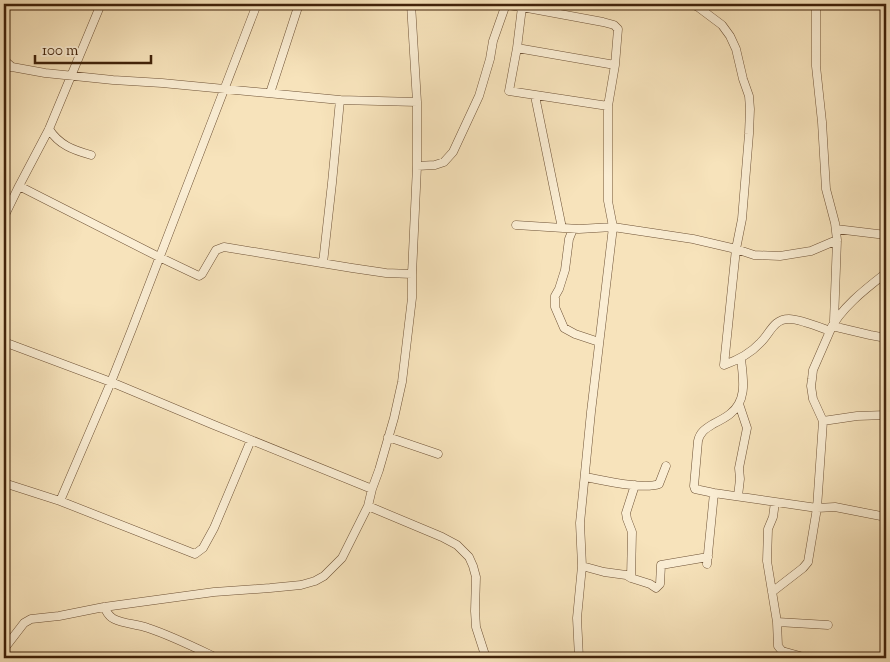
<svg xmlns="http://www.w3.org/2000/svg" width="890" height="662" viewBox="0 0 890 662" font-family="'Sorts Mill Goudy',serif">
<rect width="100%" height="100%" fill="#f7e3bb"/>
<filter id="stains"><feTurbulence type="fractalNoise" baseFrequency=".004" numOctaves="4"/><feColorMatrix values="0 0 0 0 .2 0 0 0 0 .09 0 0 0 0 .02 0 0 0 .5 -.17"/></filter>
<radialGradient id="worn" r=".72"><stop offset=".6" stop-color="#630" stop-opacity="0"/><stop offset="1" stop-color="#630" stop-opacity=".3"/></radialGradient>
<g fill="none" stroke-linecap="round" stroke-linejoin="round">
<defs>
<path id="street" d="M692,4l6,3 24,18 8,11 6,13 7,30 6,17 1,13 -1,25 -7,85 -6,30 -12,116c14,-5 26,-11 36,-22 10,-9 13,-24 29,-24 11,0 30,8 41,12 9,-22 38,-44 56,-58
M816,4v62l6,56 4,67 9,34 2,17 -3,81
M506,5l16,2 81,15 11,3 4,4 -3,36 -7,41v95l5,26 -22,185 -11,111 2,43 -5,52 2,40
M522,7l-5,41 -8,43 99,15
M517,48l98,17
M4,60l8,7
M4,68l8,-1 33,6 68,7 49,3 178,17 77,2
M270,93l29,-89
M535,96l27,132
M49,129c10,16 24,21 42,26
M417,166l18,-1 9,-3 9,-10 26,-56 11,-37 3,-18 13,-37
M19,186l140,71 40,19 3,-2 14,-24 8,-3 128,21 34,5 26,1
M4,217l15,-31 30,-57 52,-125
M516,225l63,4 34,-2 80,12 43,10 18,6 26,1 31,-5 26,-11
M573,229l-4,10 -4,31 -6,19 -4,7v11l9,21 11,6 24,8
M836,229l50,6
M323,263l9,-80 8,-83
M832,326l38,9 16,3
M4,342l107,40 103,43 158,64
M741,359c2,19 7,41 -11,55 -5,4 -11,7 -17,10 -8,5 -13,8 -15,17l-4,45 1,3 19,4 103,15 18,-1 51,10
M823,421l34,-5 29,-1
M388,437l50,17
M585,477c17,3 58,13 74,7l7,-18
M4,483l56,18 135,53 8,-6 11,-20 37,-88
M738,496l2,-17 -1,-11 8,-40 -8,-24
M60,501l51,-119 21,-53 125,-325
M775,502l-2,15 -5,12 -1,32 10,61 1,24 4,5 18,5 2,2
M368,506l74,31 15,8 12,12 4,9 3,11 -1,34 1,16 10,31
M707,564l7,-71
M582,566l22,6 22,3 5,3 19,6 6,4 4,-4 1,-19 47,-8
M631,578l1,-46 -5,-13 -1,-6 9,-28
M772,592l31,-24 5,-6 9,-54 6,-87 -10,-22 -2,-13 1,-7 1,-9 17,-39
M104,607c3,5 4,9 10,12 10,5 23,5 34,9 24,8 46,19 69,30
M777,622l51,3
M4,649l20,-26 7,-4 28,-3 45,-9 110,-15 56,-4 31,-3 14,-4 9,-5 18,-18 26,-52 4,-17 7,-19 15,-52 8,-36 10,-84v-24l5,-108v-64l-6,-98"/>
</defs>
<use href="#street" stroke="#6e5236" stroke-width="9"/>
<use href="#street" stroke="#faedd3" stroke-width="8"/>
</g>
<rect width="890" height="662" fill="none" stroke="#f7e3bb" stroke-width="20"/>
<rect x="5" y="5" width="880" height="652" fill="none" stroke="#40220a" stroke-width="2.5"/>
<rect x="10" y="10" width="870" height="642" fill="none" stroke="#40220a"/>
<path d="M35 55v8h116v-8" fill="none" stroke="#40220a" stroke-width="2.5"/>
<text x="42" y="55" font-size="15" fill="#40220a" stroke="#faedd3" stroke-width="4" paint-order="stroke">100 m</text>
<rect width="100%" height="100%" filter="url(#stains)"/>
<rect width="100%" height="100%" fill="url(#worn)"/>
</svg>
